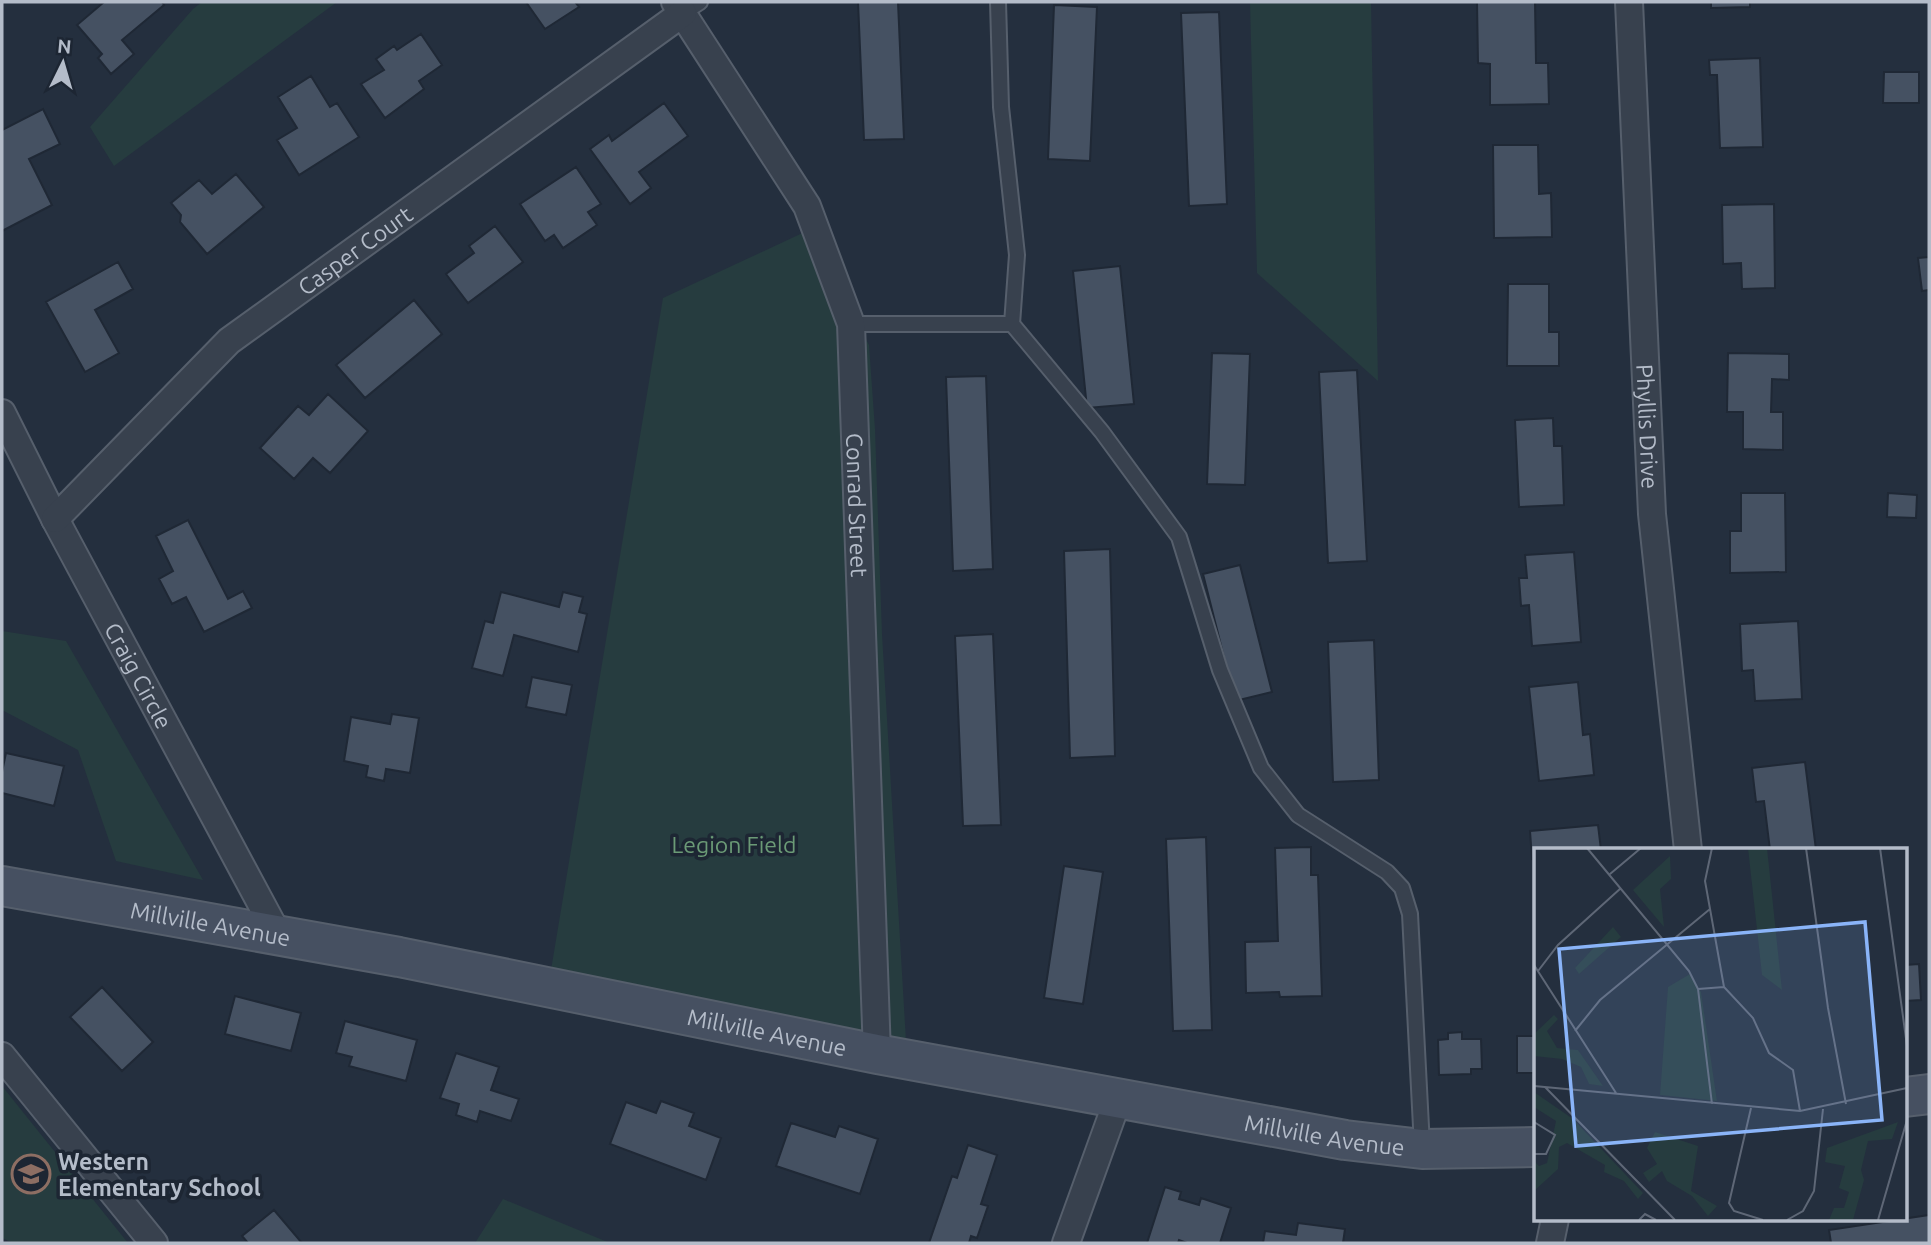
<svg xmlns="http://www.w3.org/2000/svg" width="1931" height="1245" viewBox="0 0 1931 1245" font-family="Ubuntu,sans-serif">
<rect width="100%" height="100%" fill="#242f3e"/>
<path fill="#263c3f" d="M202,2h135l-223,164 -24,-39 103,-118z
M1250,2h121l7,379 -121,-108z
M809,230l60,115 6,84 7,205 24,407 -355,-71 112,-672z
M2,631l64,10 137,239 -87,-19 -38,-111 -76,-40z
M2,1086l126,157h-115l-11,-5z
M503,1199l107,44h-135z"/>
<path fill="#455162" stroke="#1f2835" stroke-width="2" d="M104,2h58l2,3 -42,35 12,14 -23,20 -13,-16 4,-4 -25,-29z
M526,2h49l4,5 -34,22z
M858,2h40l6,137 -40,1z
M1477,2h58l1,61h12l1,41 -59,1v-41l-12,-1z
M1711,2h39v5l-39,1z
M1054,5l43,2 -7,154 -42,-2z
M1219,12l8,192 -38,2 -8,-193z
M421,34l21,31 -23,16 5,8 -39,29 -24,-34 23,-14 -8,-11 18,-13 3,4z
M1760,58l3,89 -43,1 -3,-73h-7l-1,-15z
M1884,72h35v31h-36z
M311,76l19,31 7,-4 22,34 -60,38 -22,-35 20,-12 -19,-31z
M664,103l24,33 -49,36 12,16 -21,16 -40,-55 19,-14 3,6z
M43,109l17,35 -31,15 23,46 -50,26v-101z
M1493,145h45l1,49 12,-1 1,44 -58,1z
M576,167l25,37 -13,8 9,13 -34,23 -9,-13 -9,6 -25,-37z
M236,174l28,33 -57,47 -27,-32 1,-7 -10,-12 28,-23 13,14z
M1774,204l1,84 -33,1 -1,-26 -18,1 -1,-59z
M495,226l28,36 -55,41 -22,-29 28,-21 -5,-7z
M1929,257v33l-7,1 -4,-33z
M118,262l15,27 -38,21 24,43 -34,19 -39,-70z
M1120,266l14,138 -47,4 -14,-137z
M1508,284h41v48h10v34h-52z
M414,300l28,34 -77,64 -29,-33z
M1212,353l38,1 -5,131 -38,-1z
M1728,353l61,1v26l-17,-1 -1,33h12v38l-40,-1v-37h-16z
M1357,370l10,191 -39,2 -9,-191z
M986,376l7,193 -40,2 -7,-194z
M328,394l40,37 -38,42 -17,-15 -19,21 -34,-31 38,-42 11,9z
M1553,418l1,28h8l2,59 -45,2 -4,-87z
M1741,493h44l1,79 -56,1v-42h11z
M1888,493l29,2 -1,23 -29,-1z
M188,520l40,79 15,-8 9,17 -48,24 -18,-35 -14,7 -13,-25 14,-8 -17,-35z
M1110,549l5,207 -45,2 -6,-207z
M1574,552l7,90 -49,4 -3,-41 -8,1 -2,-28h8l-2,-23z
M1240,565l32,127 -37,9 -32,-127z
M501,592l58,15 4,-15 20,5 -4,15 8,2 -9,38 -64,-17 -11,41 -31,-8 13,-47 8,2z
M1798,621l4,78 -47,2 -2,-31 -11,1 -2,-47z
M993,634l8,191 -38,1 -8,-190z
M1374,640l5,140 -46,2 -5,-140z
M532,677l40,8 -6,30 -40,-8z
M1578,682l5,53 7,-1 4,41 -55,6 -10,-94z
M392,714l27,4 -9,55 -24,-4 -2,12 -18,-4 2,-11 -24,-5 7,-44 39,7z
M6,753l58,13 -10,40 -52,-13v-21z
M1805,762l11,88h-46l-6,-49 -8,1 -4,-34z
M1598,825l3,25h-66v8l-3,1 -2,-28z
M1206,837l6,193 -39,1 -7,-192z
M1311,847v28h7l4,121 -42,1 -1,-5 -33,1 -1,-51 33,-1 -3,-93z
M1064,866l39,6 -20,132 -39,-6z
M1919,964l2,36 -16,1v-36z
M102,987l51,55 -31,29 -52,-54z
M235,996l66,17 -10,38 -66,-17z
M345,1021l72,19 -11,41 -57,-15 3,-9 -16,-4z
M1462,1032v7h19l1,30h-11v5l-32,1 -1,-35 10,-1v-6z
M1517,1036h18v37h-18z
M456,1053l43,14 -8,23 28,9 -8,22 -31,-10 -3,11 -21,-7 3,-11 -19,-6z
M661,1101l33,12 -5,13 32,12 -15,42 -96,-36 16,-42 30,11z
M791,1123l44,14 4,-11 39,13 -18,55 -84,-28z
M968,1145l29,10 -16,49 7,2 -11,32 -6,-2 -2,7h-40l23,-67 5,2z
M1165,1187l16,5 -2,7 20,6 2,-7 30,10 -11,35h-33l-8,-3 -1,3h-31z
M274,1210l28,33h-54l-6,-7z
M1929,1215v28h-98l-2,-13z
M1298,1223l47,6 -2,14h-80l2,-12 31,4z"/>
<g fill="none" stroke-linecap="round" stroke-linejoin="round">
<defs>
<path id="lane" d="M998,2l3,105 16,148 -5,69 90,108 77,105 41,133 41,98 37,47 89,57 15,16 8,26 12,232
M683,13l17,-11
M851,324h161"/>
<g id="street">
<path id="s1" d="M675,2l132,204 44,118 26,730"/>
<path id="s2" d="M1629,2l23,512 36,336"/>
<path id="s3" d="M2,413l53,106 223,416"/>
<path id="s4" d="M55,519l174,-178 454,-328"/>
<path d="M2,1056l152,187"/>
<path d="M1066,1243l52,-144"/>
<path d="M1550,1243l5,-24"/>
</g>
<g id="secondary">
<path id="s5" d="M2,886l397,71 478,97 468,86 77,9 113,-2"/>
<path d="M1905,1097l24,-3"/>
</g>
</defs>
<use href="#lane" stroke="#565f6c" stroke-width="18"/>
<use href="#street" stroke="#565f6c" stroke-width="30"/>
<use href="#secondary" stroke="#565f6c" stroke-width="42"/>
<use href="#lane" stroke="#38414e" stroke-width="14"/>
<use href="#street" stroke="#38414e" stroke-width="26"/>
<use href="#secondary" stroke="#465061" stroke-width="38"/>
</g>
<defs>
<symbol id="school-ring" viewBox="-11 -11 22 22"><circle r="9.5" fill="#1d2633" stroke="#8d6e63" stroke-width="1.5"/><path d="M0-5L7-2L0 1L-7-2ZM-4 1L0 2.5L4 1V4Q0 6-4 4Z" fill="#8d6e63"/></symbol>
</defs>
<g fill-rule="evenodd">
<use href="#school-ring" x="9" y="1152" width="44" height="44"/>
</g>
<g text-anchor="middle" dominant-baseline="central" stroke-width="7" stroke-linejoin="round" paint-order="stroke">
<g font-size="23" fill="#b4bcc9" stroke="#1d2633">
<text stroke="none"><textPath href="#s4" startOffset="404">Casper Court</textPath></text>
<text stroke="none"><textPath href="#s2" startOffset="425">Phyllis Drive</textPath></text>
<text stroke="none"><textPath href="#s1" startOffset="550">Conrad Street</textPath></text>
<text stroke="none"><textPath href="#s3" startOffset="296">Craig Circle</textPath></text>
<text stroke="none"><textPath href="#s5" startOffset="212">Millville Avenue</textPath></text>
<text stroke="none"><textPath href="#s5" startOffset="779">Millville Avenue</textPath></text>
<text stroke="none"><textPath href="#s5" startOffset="1346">Millville Avenue</textPath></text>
</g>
<g font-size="23" fill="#6b9a76" stroke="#1d2633">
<text x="734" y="844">Legion Field</text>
</g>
<g font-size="23" font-weight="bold" fill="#b4bcc9" stroke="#1d2633" text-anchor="start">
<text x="58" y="1161">Western<tspan x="58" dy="26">Elementary School</tspan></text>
</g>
</g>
<g transform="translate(1534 848)">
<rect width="373" height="373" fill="#242f3e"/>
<path d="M214,0h19l15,142 -20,-15zM136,8l1,23 -11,10 4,38 -31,-37zM79,79l8,10 -42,37 -4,-6zM156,126l11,18 16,109 -57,-6 8,-108zM20,167l4,4 -11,12 10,17 21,2 25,36 -14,-2 -8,-17 -19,-8 -28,-3v-22zM0,244l39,27 70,74 -5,6 -14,-18 -20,-9 1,-7 -38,-22 -8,4 -1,22 -24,22v-30l5,5 8,-3 9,-42 -22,-14zM364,274l-6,17 -24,2 -7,29 3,10 -11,40h-24l5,-12h10l5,-16 -10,-4 6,-22 -20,-4 2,-14zM121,284l43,14 -7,45 26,15 -9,10 -16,-20 -25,-15 -5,-10 -13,11 -6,-9 14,-9 -10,-16z" fill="#263c3f"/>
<path fill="none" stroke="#5e6776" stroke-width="2" d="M53,0l102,123 9,18 14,115M178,0l-7,33 19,106 29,31 16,35 24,17 7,41M272,0l22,160 18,96M346,0l27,198M76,26l31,-26M0,117l82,128M4,123l20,-26 63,-57M164,141l26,-2M41,183l25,-31 110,-91M0,238l266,25 107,-23M11,239l130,133M217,260l-22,95 5,8 29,9M0,274l21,13 -9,19h-12M105,372l6,-6 11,6M253,372l16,-9 11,-20 9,-82M344,372l29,-100"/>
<path fill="#8ab4f8" fill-opacity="0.15" stroke="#8ab4f8" stroke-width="3.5" d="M331,74l17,198 -306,26 -17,-197z"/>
<rect width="373" height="373" fill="none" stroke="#b4bcc9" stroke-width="3.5"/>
</g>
<rect width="1931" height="1245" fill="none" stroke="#b4bcc9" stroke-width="7"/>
<g transform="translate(63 63) rotate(5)" stroke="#1d2633" stroke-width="5" paint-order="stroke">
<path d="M0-5L12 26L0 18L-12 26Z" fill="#b4bcc9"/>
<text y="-10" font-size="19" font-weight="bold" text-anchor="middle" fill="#b4bcc9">N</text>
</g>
</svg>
